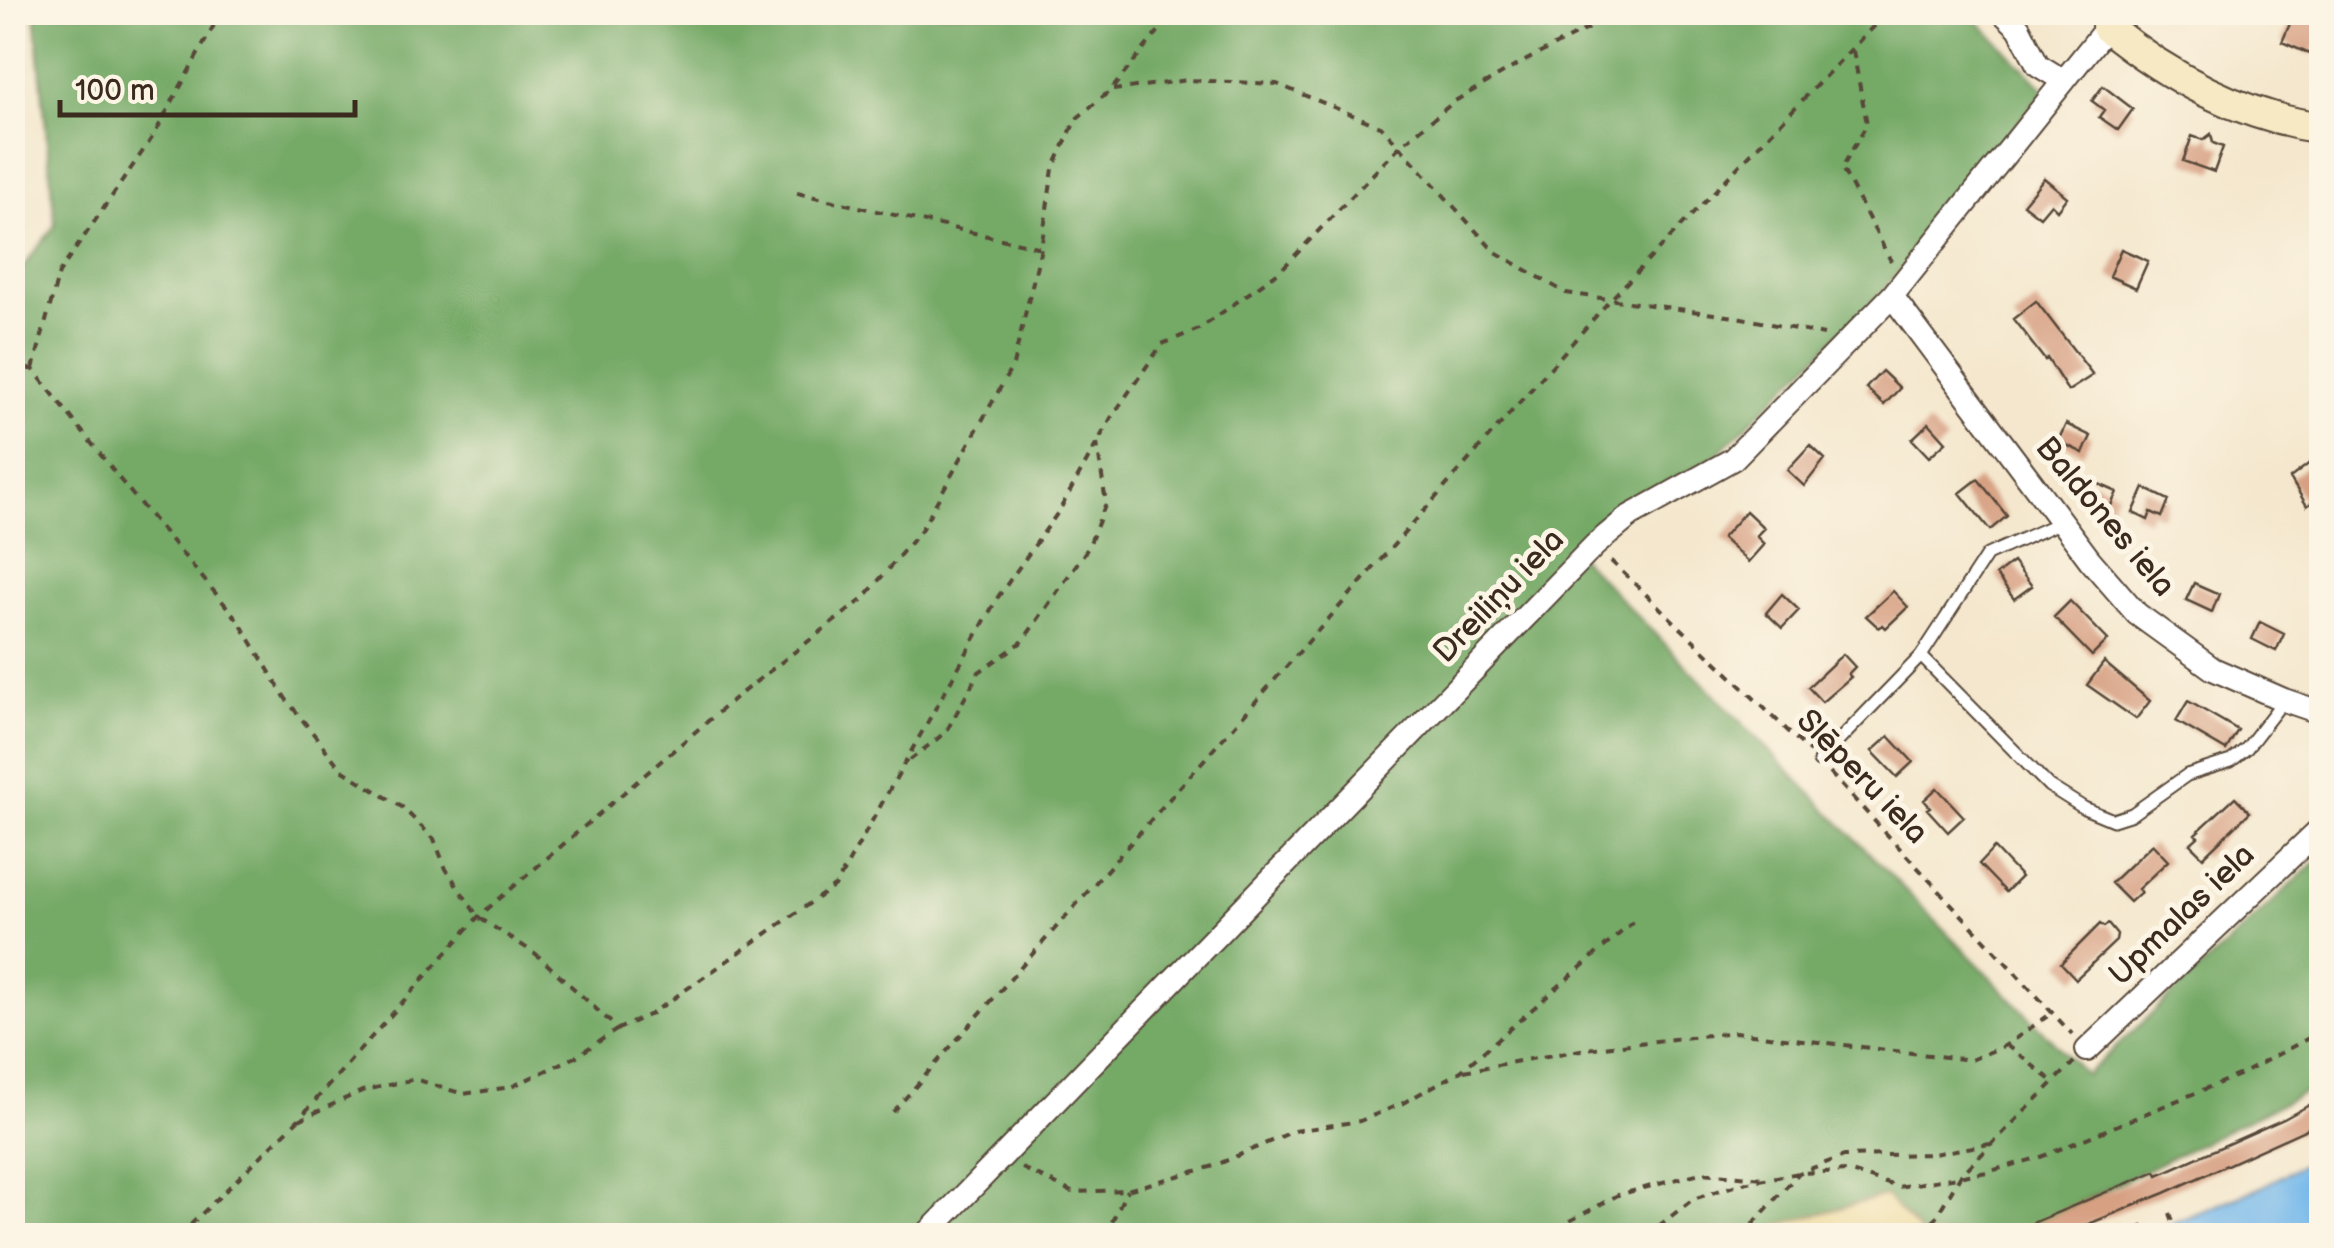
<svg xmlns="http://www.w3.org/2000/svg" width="2334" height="1248" viewBox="0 0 2334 1248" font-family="'Balsamiq Sans',sans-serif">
<rect width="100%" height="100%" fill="#fcf5e5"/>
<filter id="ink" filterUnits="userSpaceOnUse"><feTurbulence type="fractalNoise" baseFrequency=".01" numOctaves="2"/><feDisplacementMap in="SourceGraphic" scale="20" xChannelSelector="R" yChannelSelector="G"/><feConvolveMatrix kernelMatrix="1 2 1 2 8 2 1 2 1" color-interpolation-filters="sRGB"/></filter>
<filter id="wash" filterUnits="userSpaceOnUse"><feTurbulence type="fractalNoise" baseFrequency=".0048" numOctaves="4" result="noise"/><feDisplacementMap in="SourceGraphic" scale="40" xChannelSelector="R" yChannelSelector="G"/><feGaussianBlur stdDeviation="2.25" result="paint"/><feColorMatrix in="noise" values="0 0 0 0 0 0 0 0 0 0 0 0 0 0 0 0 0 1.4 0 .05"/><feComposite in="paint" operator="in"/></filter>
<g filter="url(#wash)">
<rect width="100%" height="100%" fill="#f4e7cd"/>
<path fill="#75a966" stroke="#586a42" stroke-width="2.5" d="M35,13h1935l75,77 -164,203 -163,161 -80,47 -64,50 512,524 235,-218v227l-307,151h-92l-37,-39 -107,29 -1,11 -1764,-1 -1,-953 43,-57z"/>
<path fill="#eeda9e" stroke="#94825e" stroke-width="2.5" d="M1885,1196l37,39h-145l1,-10z"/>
<path fill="#75b8eb" stroke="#587184" stroke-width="2.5" d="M2321,1155v80h-178l114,-46z"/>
<g id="blocks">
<path fill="#d7a083" d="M2295,12l27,9v13l-10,21 -30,-13z
M2103,86l30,23 -15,21 -19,-13 5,-7 -12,-9z
M2211,134l2,9 10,4 -9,25 -31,-11 9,-25 11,4z
M2044,178l23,19 -10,13 -6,-6 -11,13 -17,-13z
M2121,249l27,12 -12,27 -27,-12z
M2036,301l57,74 -25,16 -21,-33 -2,2 -32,-41z
M1882,371l18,17 -16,17 -18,-17z
M1929,423l17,19 -17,15 -17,-18z
M2066,424l25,12 -8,17 -25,-12z
M1810,445l15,14 -21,27 -17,-16z
M2311,462l11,14v20l-15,10 -17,-28z
M1978,479l29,37 -17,14 -30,-37z
M2092,481l25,11 -8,18 -25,-12z
M2144,488l25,12 -7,17 -11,-5 -3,8 -15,-7z
M1746,511l18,17 -8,8 8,8 -16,18 -26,-24z
M2013,562l19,24 -18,13 -18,-24z
M2194,583l25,11 -7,18 -26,-12z
M1893,591l15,16 -22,21 -3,-3 -4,3 -13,-12z
M1782,594l17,16 -17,18 -16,-15z
M2070,601l38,39 -16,16 -38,-39z
M2260,622l24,12 -8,17 -24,-12z
M1843,654l12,13 -7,7 3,3 -29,25 -14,-15z
M2104,662l46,39 -14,18 -49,-34z
M2188,701l50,29 -12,20 -50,-29z
M1889,736l24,26 -16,15 -25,-26z
M1937,788l27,29 -16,15 -21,-23 3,-2 -6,-7z
M2235,797l15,15 -47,45 -13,-13 8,-7 -3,-3z
M2152,844l16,17 -30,28 3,3 -11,10 -19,-19z
M1994,848l27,29 -15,15 -27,-28z
M2100,924l4,3 4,-3 9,11 -1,6 -40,38 -15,-16z
M2322,1098v24l-157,71 -106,43h-57l154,-65 2,4 126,-56z"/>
</g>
</g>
<g filter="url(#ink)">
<use href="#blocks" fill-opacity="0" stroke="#574638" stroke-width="2.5"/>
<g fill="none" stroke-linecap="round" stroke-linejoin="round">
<defs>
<path id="lane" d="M1921,656l128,130 35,22 29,12 19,-6 55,-39 44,-14 16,-13 37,-48
M1819,761l102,-105 66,-101 74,-33"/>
<path id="street" d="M2002,12l17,16 19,37 26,16
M1892,296l198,264 47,54 76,55 71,31 38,13
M2087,1050l235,-223
M925,1236l670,-691 35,-29 103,-57 159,-163 227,-284"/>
<path id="secondary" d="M2107,27c61,50 135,90 215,101"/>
</defs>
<use href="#lane" stroke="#574638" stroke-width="15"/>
<use href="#street" stroke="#574638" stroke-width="26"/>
<use href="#secondary" stroke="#574638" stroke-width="34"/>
<path stroke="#574638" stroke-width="4" stroke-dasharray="8 8" stroke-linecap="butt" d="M1853,51l14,73 -25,44 49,93
M1113,90l75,-10 89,4 105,43 112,124 72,42 176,25 82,17
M797,193l244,55
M12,369h21l89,113 116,138 48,79 56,71 60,37 32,32 12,30 32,48 58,37 82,75 33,-15 185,-129 162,-288 61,-86 52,-93 51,-74 37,-15 81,-58 120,-125 55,-45 64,-37 101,-52
M33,369l26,-96 95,-138 67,-123
M1611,561l199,191
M910,760l36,-28 33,-60 43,-30 66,-94 18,-45 -9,-60
M1830,773l242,261
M2006,1045l48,37
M1464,1071l122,-22 149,-17 236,28 35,-15 46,-32
M893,1112l718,-813 276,-287
M299,1120l63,-29 53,-12 48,15 48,-7 64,-30 43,-28
M2314,1138l8,15
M1022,1168l50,24 55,-2 87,-24 80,-35 66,-10 43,-18 58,-32 172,-149
M2170,1213l8,23
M2141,1225l4,11
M179,1236l118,-115 181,-204 257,-219 128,-99 58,-69 92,-165 28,-117 12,-79 23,-50 35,-29 50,-62 2,-16
M1105,1236l22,-46
M1542,1236l76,-41 82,-22 64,5
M1646,1236l47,-37 50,-16 56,-10 49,-2 50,16 89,-15 54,-15 200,-83 81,-43
M1742,1236l57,-63 45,-17 89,-2 57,-10
M1925,1236l35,-60 114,-114"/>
<use href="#lane" stroke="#fff" stroke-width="11"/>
<use href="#street" stroke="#fff" stroke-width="22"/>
<use href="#secondary" stroke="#f6e9c3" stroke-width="30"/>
</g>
</g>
<g text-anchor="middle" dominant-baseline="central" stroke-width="10" stroke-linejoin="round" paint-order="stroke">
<g font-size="32" fill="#3b2a1e" stroke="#fcf5e5">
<text transform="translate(2105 517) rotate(50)">Baldones iela</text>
<text transform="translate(1499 596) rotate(-46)">Dreiliņu iela</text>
<text transform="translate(1862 777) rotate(46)">Slēperu iela</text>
<text transform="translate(2182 915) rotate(-44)">Upmalas iela</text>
</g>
</g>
<rect width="2334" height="1248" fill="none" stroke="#fcf5e5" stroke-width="50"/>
<path d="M60 100v15h295v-15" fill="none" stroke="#3b2a1e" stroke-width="5"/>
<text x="75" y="100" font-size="30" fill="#3b2a1e" stroke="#fcf5e5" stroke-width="8" paint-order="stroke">100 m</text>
</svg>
